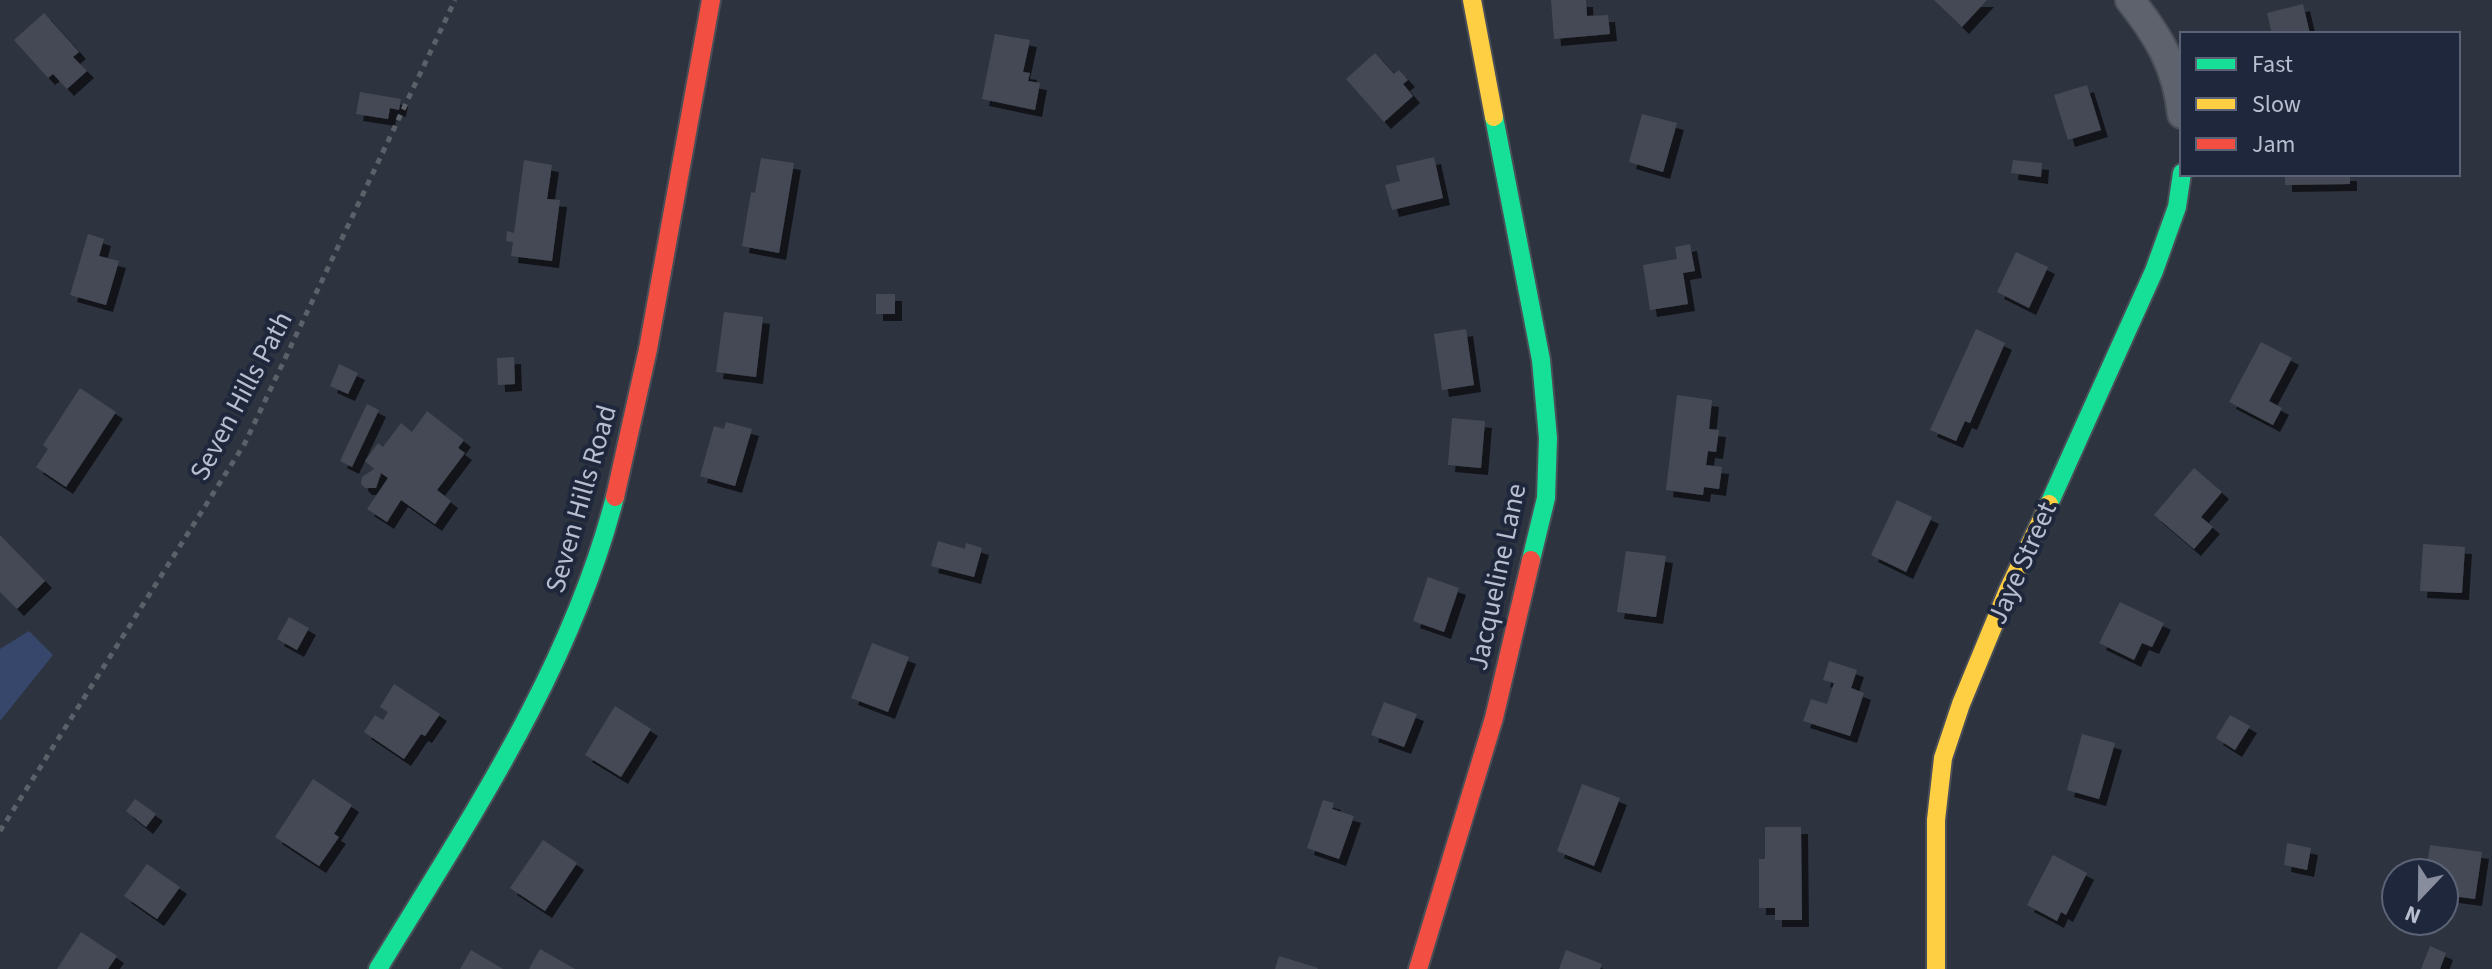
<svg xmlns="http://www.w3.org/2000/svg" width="2492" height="969" viewBox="0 0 2492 969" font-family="'Source Sans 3',sans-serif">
<defs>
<filter id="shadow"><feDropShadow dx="7" dy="7" stdDeviation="0" flood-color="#0009"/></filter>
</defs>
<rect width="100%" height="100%" fill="#2d333f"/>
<path fill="#36476b" d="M29,631l24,24 -53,66v-72z"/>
<path fill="#454a54" filter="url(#shadow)" d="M1551,0h35l1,16 21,-1 2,19 -56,5z
M1934,0h53l-25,27z
M2303,4l7,30h-38l-5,-21z
M44,13l35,39 -6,5 14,14 -20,18 -14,-15 -5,4 -34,-38z
M995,34l35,6 -7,32 7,1 -2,8 12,2 -5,27 -53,-11z
M1375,53l19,21 5,-4 9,10 -5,4 10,12 -29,26 -38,-43z
M2087,85l14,45 -33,10 -14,-45z
M360,92l41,7 -2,11 -9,-2 -2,11 -32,-5z
M1642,114l35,9 -14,49 -34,-10z
M1434,157l9,41 -51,12 -7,-25 15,-4 -4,-15z
M761,158l33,5 -15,90 -37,-7 9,-54 4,1z
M524,160l28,5 -5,34 13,1 -8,61 -41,-5 2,-14 -7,-1 1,-10 7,2z
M2013,160l29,3 -1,14 -30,-4z
M2285,174h65v10l-65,1z
M88,234l16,5 -5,17 20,5 -13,44 -36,-10z
M1690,244l5,27 -12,2 5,31 -38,6 -7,-45 34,-6 -2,-12z
M2016,252l32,15 -19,41 -32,-16z
M876,294h19v20h-19z
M724,312l39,5 -7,60 -40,-5z
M1466,329l8,56 -32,5 -8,-56z
M1976,329l29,14 -35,80 -5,-2 -9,20 -26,-11z
M2261,342l31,16 -23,43 13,7 -9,17 -44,-23z
M514,357l1,27 -17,1 -1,-27z
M339,364l19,9 -10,21 -18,-8z
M80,388l36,24 -50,75 -30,-20 12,-18 -5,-4z
M1677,395l35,5 -3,29 10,1 -3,22 -8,-1 -2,14 16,2 -3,22 -15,-2 -1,8 -37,-5z
M367,404l12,6 -27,57 -12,-6z
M427,411l37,29 -6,8 7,5 -28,37 14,11 -16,23 -34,-24 -14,22 -20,-13 21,-31 -7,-5 -5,15h-11l-4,-4 1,-7 12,-8 -9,-8 13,-18 5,4 18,-24 11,9z
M1452,418l33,3 -4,47 -33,-3z
M726,422l26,7 -17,57 -35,-10 14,-50 10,3z
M2194,468l28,24 -21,25 12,10 -19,22 -40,-34z
M1897,500l35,17 -26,55 -35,-17z
M0,535l45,46 -28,28 -17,-17z
M938,541l27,8 1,-6 16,5 -8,29 -43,-11z
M2423,544l42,3 -3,46 -42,-2z
M1626,551l40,5 -10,61 -39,-5z
M1428,577l31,11 -15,44 -31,-11z
M2120,602l44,21 -12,24 -10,-4 -8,17 -35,-17z
M289,617l20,11 -12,22 -20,-11z
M872,643l37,14 -21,55 -37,-14z
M1829,661l28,9 -6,18 13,5 -14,43 -47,-15 8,-22 16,5 7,-21 -11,-3z
M394,684l46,30 -15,22 -4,-2 -17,25 -40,-27 11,-17 8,5 5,-8 -8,-5z
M1384,702l33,12 -13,33 -33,-12z
M615,706l36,23 -30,48 -36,-22z
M2230,715l20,11 -15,24 -19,-12z
M2082,734l33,9 -16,56 -32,-9z
M313,779l39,26 -18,29 5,3 -20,29 -44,-29z
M1582,784l38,14 -26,68 -37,-15z
M135,799l21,15 -10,13 -20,-16z
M1323,800l11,3 -2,6 22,7 -15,43 -32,-11z
M1765,827h36l1,93h-27v-12h-16v-49h6z
M543,840l34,23 -32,48 -35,-23z
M2287,843l24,5 -4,22 -23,-5z
M2430,845l52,7 -7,47 -31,-4 2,-27 -19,-3z
M2053,855l34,18 -21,42 -5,-3 -4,9 -30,-16z
M147,864l33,23 -23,32 -33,-23z
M81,932l36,24 -9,13h-51z
M2430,946l16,7 -6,16h-19z
M540,949l35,20h-46z
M471,950l32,19h-43z
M1566,950l36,14 -2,5h-41z
M1279,956l39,12 -1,1h-42z"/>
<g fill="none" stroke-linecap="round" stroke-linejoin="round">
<defs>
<path id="street" d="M2130,0c29,37 47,67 52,114"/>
<path id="fast" d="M1494,117l47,243 7,78 -2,60 -15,62
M2049,504l105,-233 23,-64 5,-34
M378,969c92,-151 192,-298 237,-472"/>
<path id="slow" d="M1472,0l22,117
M1936,969v-149l7,-62 18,-54 47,-114 41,-86"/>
<path id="jam" d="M615,497l33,-148 63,-349
M1418,969l76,-251 37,-158"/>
</defs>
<use href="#street" stroke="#4a4e57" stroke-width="32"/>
<use href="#fast" stroke="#4a4e57" stroke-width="22"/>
<use href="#slow" stroke="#4a4e57" stroke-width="22"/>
<use href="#jam" stroke="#4a4e57" stroke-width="22"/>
<path stroke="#5b6069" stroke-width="5" stroke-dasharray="6 6" stroke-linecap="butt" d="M0,831l245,-388 210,-443"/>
<use href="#street" stroke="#5e626c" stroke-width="28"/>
<use href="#fast" stroke="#16e098" stroke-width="18"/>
<use href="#slow" stroke="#ffcf43" stroke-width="18"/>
<use href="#jam" stroke="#f24e42" stroke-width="18"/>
</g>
<g text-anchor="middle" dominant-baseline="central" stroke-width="8" stroke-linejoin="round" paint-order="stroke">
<g font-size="28" fill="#b8becf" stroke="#1e273b">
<text transform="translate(241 396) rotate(-62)">Seven Hills Path</text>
<text transform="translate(581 499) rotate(-74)">Seven Hills Road</text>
<text transform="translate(2022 563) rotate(-66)">Jaye Street</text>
<text transform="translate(1497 577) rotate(-78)">Jacqueline Lane</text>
</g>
</g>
<rect x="2180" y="32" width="280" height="144" fill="#1e273b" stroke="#5c6376" stroke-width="2"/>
<rect x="2196" y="58" width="40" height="12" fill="#16e098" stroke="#5c6376" stroke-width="2"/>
<text x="2252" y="72" font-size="24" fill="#b8becf">Fast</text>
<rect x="2196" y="98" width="40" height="12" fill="#ffcf43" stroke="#5c6376" stroke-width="2"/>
<text x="2252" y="112" font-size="24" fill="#b8becf">Slow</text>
<rect x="2196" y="138" width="40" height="12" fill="#f24e42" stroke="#5c6376" stroke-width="2"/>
<text x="2252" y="152" font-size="24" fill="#b8becf">Jam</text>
<g transform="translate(2420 897) rotate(202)"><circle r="38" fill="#1e273b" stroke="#5c6376" stroke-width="2"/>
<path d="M0-6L14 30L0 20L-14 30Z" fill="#878d9d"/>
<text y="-12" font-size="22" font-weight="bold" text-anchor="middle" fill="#b8becf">N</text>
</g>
</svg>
